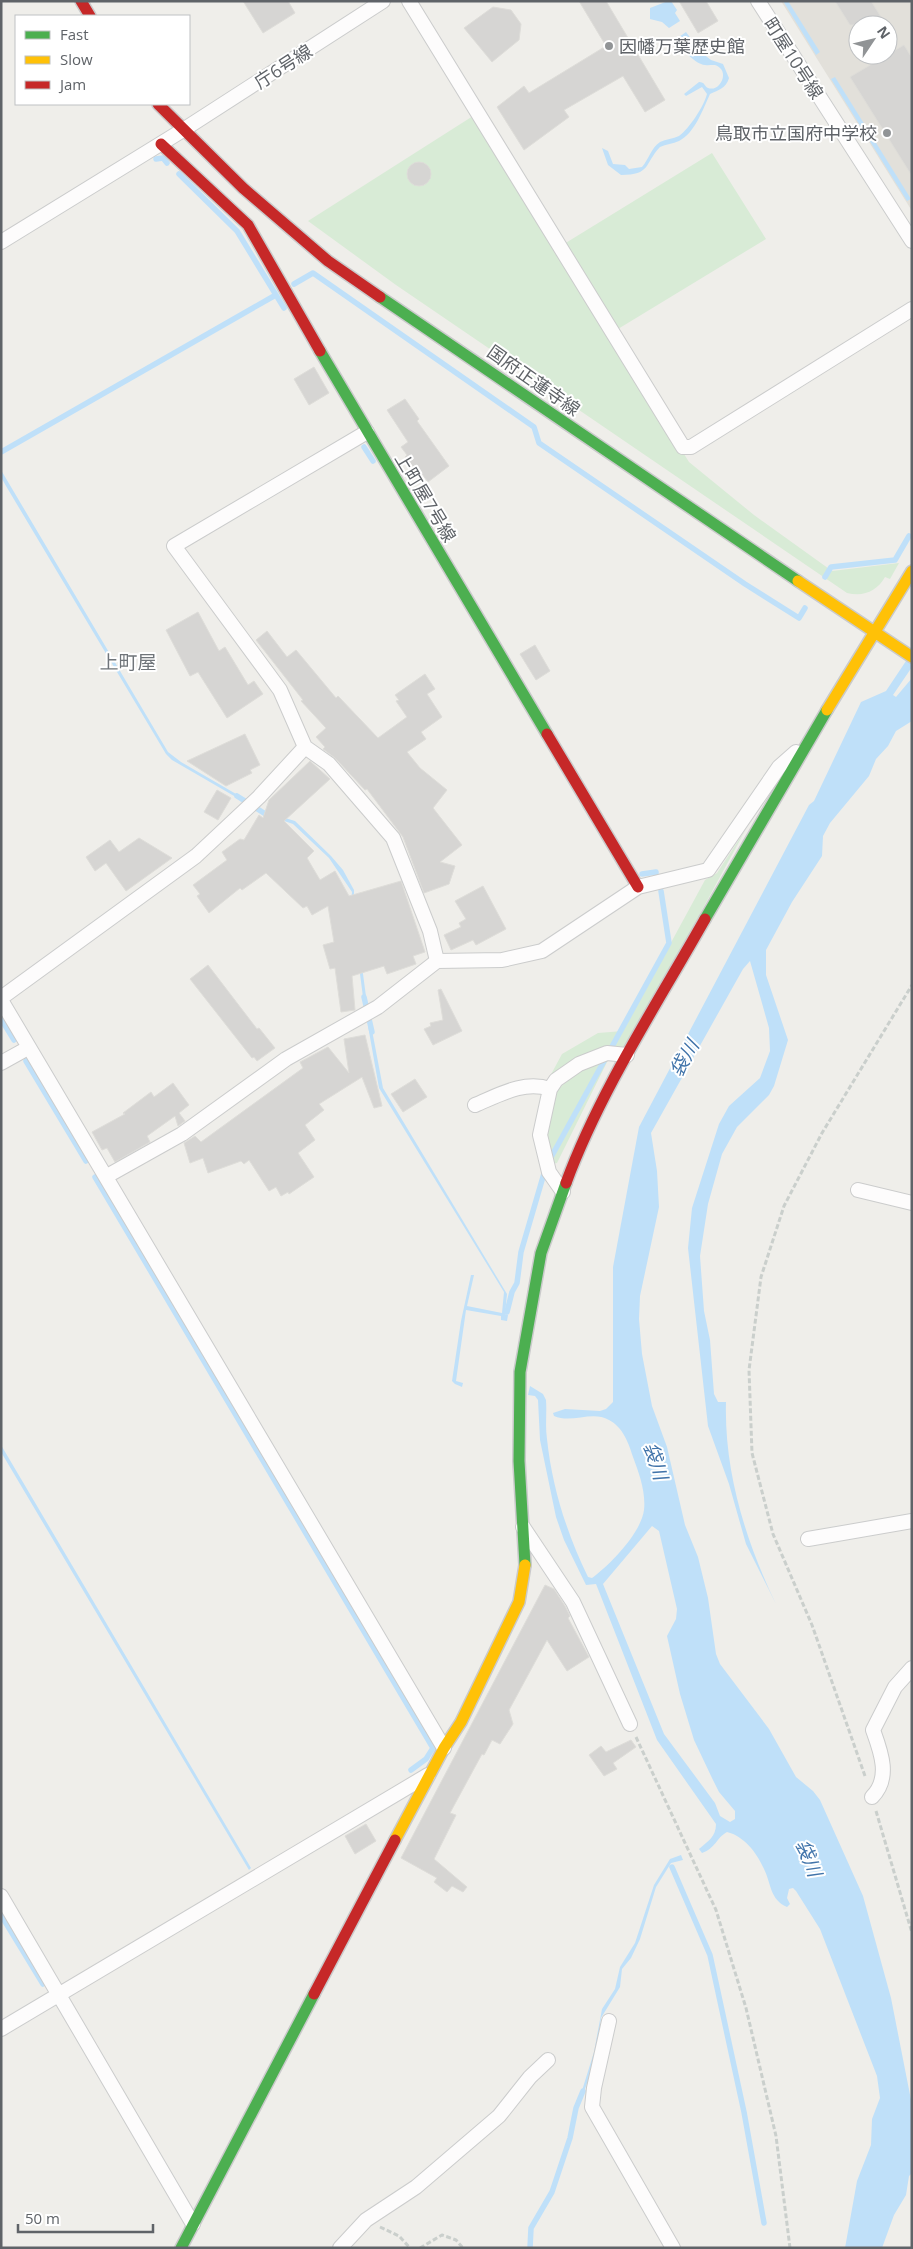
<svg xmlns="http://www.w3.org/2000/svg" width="913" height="2249" viewBox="0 0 913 2249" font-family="'Open Sans','Noto Sans JP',sans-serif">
<rect width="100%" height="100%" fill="#efeeea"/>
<path fill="#e2e0da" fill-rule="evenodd" d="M781,1h131v210zM858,25h30v30h-30z"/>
<path fill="#d8ebd6" d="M473,116l216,346 65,53 78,56 67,-8 -9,16 -5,-2c-8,14 -21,20 -38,16l-451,-308 -88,-64z
M712,153l54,86 -148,90 -54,-85z
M746,829l-119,219 -79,32 14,-26 36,-21 25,-2 82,-151 12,-7z
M609,1058l-52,105 -5,1 -8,-31 10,-40 25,-23z"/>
<path fill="#bfe0f9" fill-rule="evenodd" d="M668,1h3l6,9 -2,3 5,8 -11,7 -7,-6 -12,-3v-11z
M783,1h5l32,51 -4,3z
M686,32l9,12 7,-3v12l9,7 12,4 6,14c-3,10 -10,12 -19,16 -7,15 -15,39 -31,47 -6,3 -13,3 -19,6 -16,17 -9,28 -39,28l-13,-10 -6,-17 6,3 5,13 12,1 4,4 13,-2c7,-8 9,-19 18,-25 6,-3 13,-3 19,-6 10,-7 25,-30 28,-42l-5,-7 -16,9 -2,-2 15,-12c6,0 5,4 9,6 11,4 20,-13 12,-20 -5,-5 -9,-2 -15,-3 -10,-1 -21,-15 -27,-21l-2,-5z
M835,77l76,122 -4,2 -76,-122z
M1,470l167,282 13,10 62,36 -2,2 -69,-40 -6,-6 -160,-268 -5,-9z
M912,652v15l-19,28 3,2 16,-19v43l-16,10 -8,15 -12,13 -7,17 -39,47 -7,13 -1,20 -30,46 -26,48v25l22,65 -14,46 -5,9 -32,32 -15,27 -14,50 -8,52 4,55 6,29 4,54 4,8h8c-2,70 20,140 50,202l-30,-60 -17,-60 -21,-58 -20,-178 4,-40 27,-84 10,-18 31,-28 10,-27 -1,-23 -19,-67 -7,8 -92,164 6,38 2,36 -19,89 -1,23 3,35 10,52 15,41 18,78 13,32 10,41 8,56 4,10 49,65 27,48 17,14 7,9 43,96 28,102 21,107v68l-3,3 -3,19 -12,20 -12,33h-37l12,-67 14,-36 1,-26 8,-21 -3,-22 -57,-147 -24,-38 -3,-3 -4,1 -2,9 3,6 -3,3c-17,-7 -16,-24 -23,-38 -7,-16 -20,-33 -37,-37 -11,6 -11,16 -25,21l-3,-4c9,-8 17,-12 17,-25l-59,-84 -59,-151 -2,-5 -10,1 -22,-45 -8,-23 -16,-77 -2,-40 -3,-4 -7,-1 2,-9 13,8 3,6c1,13 -1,26 1,39 5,48 20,95 41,138l4,1c18,-13 49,-45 52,-68 2,-18 -5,-37 -11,-53 -4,-13 -10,-30 -24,-37 -17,-10 -37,4 -55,-4l-1,-3 12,-4 35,2 6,-2 7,-7v-135l26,-140 170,-322 5,-4 47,-99 25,-11zM652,1526l7,5 18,78 -1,10 -9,17 13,58 14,46 18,38 7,14 16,19v8l-5,3 -10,-6 -5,-13 -51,-69 -61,-150z
M262,811l33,10 36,35 12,14 11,20v16l13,98 -3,1 -13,-101 1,-12 -23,-34 -36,-34 -32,-11z
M371,1025l12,63 124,206 -2,20 3,1 -1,6 -6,-1v-4l-35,-6 -10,71 7,2 -1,4 -7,-3 -3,-3 9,-60 10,-46h3l-7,31 35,7 2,-21 -125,-204 -11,-62z
M1,1445l250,423 -2,2 -248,-418z
M681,1855l2,5 -12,3 -15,24 -16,52 -9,19 -9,11 -2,18 -19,31 -5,38 -14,42 -2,-1 14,-45 8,-43 13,-20 5,-22 15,-24 19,-58 16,-26z"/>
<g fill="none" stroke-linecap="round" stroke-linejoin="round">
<path stroke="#bfe0f9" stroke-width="5.5" d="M156,159l7,-1 4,5
M179,174l58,57 47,77
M294,284l19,-11 221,154 5,16 206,141 54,34 6,-10
M364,447l9,14
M1,452l273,-156
M825,577l6,-10 64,-7 14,-24
M237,796l30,19
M642,874l14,-2v1
M364,997l8,35
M1,1019l13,21
M26,1061l60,100
M549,1161l120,-218 -8,-52
M95,1177l338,571 -7,11 -15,11
M507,1312l5,-20 5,-9 4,-31 24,-82
M672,1867l38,88 34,157 20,111
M1,1915l42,69
M530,2248l1,-20 21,-36 18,-54 6,-30 7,-17"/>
</g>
<path fill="#d6d5d3" stroke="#deddd9" d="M243,1h45l7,12 -32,20z
M579,1h27l59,99 -20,12 -22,-36 -59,34 5,7 -45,33 -27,-43 27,-21 5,7 77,-47z
M679,1h27l12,20 -20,12z
M835,1h36l15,24h-36z
M493,7l18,3 10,14 -2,16 -27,22 -28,-34z
M904,45l8,13v118l-62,-99z
M407 174a12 12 0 1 1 24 0a12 12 0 1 1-24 0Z
M314,367l15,26 -20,12 -15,-26z
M405,399l14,20 -2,2 32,45 -21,16 -13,-17 -2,2 -8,-10 2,-2 -6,-8 7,-5 -21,-32z
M198,612l21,39 6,-4 23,38 6,-4 9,13 -36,24 -29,-46 -8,4 -24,-46z
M267,631l20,26 9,-7 40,48 2,-2 40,42 29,-21 -11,-16 3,-1 -4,-5 30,-21 10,15 -8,5 15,23 -21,15 5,7 -19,13 13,16 27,22 -14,18 29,37 -22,17 15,4 -6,18 -25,9 -21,-56 -36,-48 -2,1 -30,-32 -12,-9 2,-2 -9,-10 10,-9 -25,-27 2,-1 -47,-60z
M535,645l15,26 -14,9 -16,-26z
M245,734l15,31 -10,5 2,3 -26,13 -39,-25z
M310,761l20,18 -46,42 30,30 -7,7 13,22 15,-9 14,25 52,-15 24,71 -12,4 3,8 -29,10 -3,-8 -32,10 3,34 -14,2 -6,-44 -5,1 -7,-24 11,-3 -6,-36 -16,9 -5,-9 -4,2 -37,-35 -24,17 -2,-2 -31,25 -12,-17 3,-2 -7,-9 34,-25 -5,-8 18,-13 4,1 15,-25 4,3 6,-18z
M217,790l14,8 -13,22 -14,-8z
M139,838l33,20 -46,33 -20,-28 -11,8 -9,-14 24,-17 9,12z
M483,886l23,43 -30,16 -3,-5 -22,10 -7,-15 17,-8 -2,-4 7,-4 -11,-18z
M208,965l49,64 2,-1 16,20 -18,13 -3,-4 -2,1 -62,-79z
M441,989l21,42 -29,14 -9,-16 7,-3 -1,-3 13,-3 -5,-30z
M365,1035l17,71 -8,2 -12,-31 -43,27 5,6 -19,15 10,15 -17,13 16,24 -25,17 -1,-2 -7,4 -5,-9 -7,4 -20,-31 -5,4 -3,-3 -33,12 -5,-15 -13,5 -6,-20 11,-7 6,6 102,-74 -3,-6 28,-15 21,26 -5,-34z
M415,1079l12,18 -24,15 -12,-18z
M173,1083l16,22 -10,8 6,8 -7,5 -3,-10 -28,20 3,6 -35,20 -8,-14 -5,2 -10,-18 33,-18 -2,-1 28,-21 3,5z
M545,1585l9,4 11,17 5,10 -2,2 21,39 -22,14 -20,-31 -38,70 4,14 -13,20 -8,-4 -8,15 -2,-1 -32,59 6,2 -22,44 33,28 -4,5 -11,-6 -5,6 -13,-10 3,-4 -36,-20z
M631,1740l5,7 -23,16 4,6 -13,7 -15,-21 12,-9 5,6z
M366,1824l10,17 -21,13 -10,-18z"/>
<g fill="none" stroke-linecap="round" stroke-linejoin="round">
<defs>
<path id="street" d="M409,1l274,446h8l221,-138
M758,1l154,240
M1,242l182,-112 200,-129
M367,432l-193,114 106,144 25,57 24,17 64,74 37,93 7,30
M1,998l195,-142 63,-59 46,-50
M1,1000l443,748
M1,1063l27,-15
M475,1105c24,-10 49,-25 75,-16
M107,1176l75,-42 104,-75 92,-52 59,-46 65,-1 40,-9 96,-64 70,-17 71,-103 17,-15
M858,1190l54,13
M563,1192l-14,-20 -9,-37 10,-46 6,-9 23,-16 28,-11 20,2
M523,1527l50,75 57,122
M808,1539l104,-18
M872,1797c19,-19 9,-45 1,-67l22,-43 17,-19
M1,1896l192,328
M609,2021l-15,67 -2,19 81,141
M1,2029l427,-254
M340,2248l26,-28 50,-33 83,-71 31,-39 18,-17"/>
<path id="fast" d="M380,297l418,284
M320,351l227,383
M705,919l122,-209
M525,1565l-6,-104 1,-89 21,-119 25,-70
M181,2248l133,-254"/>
<path id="slow" d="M798,581l114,76
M827,710l85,-139
M395,1840l49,-92 17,-26 58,-120 6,-37"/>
<path id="jam" d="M81,1l9,15
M158,104l85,84 85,73 52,36
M161,144l87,81 72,126
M547,734l91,153
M566,1183c34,-92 91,-179 139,-264
M314,1994l81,-154"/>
</defs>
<use href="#street" stroke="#cbcccc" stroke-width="16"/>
<use href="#fast" stroke="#cacacb" stroke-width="14"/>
<use href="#slow" stroke="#cacacb" stroke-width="14"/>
<use href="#jam" stroke="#cacacb" stroke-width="14"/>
<path stroke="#cacfcc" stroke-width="3" stroke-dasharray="5 2.5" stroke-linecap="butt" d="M636,1737l80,173 30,98 30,128 14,112
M865,1776l-53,-151 -39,-91 -21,-81 -3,-83 12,-93 23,-71 38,-73 90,-148
M876,1811l36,122
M380,2227l19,9 11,12
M420,2248l22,-13 14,5 7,8"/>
<use href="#street" stroke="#fdfcfc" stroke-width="14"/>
<use href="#fast" stroke="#4caf50" stroke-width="11"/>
<use href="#slow" stroke="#ffc107" stroke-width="11"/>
<use href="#jam" stroke="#c62828" stroke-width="11"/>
</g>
<g fill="#919496" stroke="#fff" stroke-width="2">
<circle cx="609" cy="46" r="5"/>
<circle cx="887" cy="133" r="5"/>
</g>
<g text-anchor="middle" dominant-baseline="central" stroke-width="4" stroke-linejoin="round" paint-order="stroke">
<g font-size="18" fill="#5f6368" stroke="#fff" text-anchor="start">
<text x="619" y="46">因幡万葉歴史館</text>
<text x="877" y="133" text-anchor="end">鳥取市立国府中学校</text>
</g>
<g font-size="18" fill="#5f6368" stroke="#fff">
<text transform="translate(794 58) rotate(57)">町屋10号線</text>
<text transform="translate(283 66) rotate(-33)">庁6号線</text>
<text transform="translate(534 380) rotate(35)">国府正蓮寺線</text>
<text transform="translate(426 497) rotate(59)">上町屋7号線</text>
</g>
<g font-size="19" fill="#70757a" stroke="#fff">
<text x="128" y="662">上町屋</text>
</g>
<g font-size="19" font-style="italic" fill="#4174aa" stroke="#fff">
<text transform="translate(684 1058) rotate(-60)">袋川</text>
<text transform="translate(656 1461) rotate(72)">袋川</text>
<text transform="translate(809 1858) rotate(68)">袋川</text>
</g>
</g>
<rect width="913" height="2249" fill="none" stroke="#5f6368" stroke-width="5"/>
<rect x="15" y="15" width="175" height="90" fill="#ffffff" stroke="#bfc1c3"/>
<rect x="25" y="31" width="25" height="8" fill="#4caf50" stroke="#bfc1c3"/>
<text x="60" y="40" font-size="15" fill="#5f6368">Fast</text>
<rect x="25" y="56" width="25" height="8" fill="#ffc107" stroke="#bfc1c3"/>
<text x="60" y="65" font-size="15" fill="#5f6368">Slow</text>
<rect x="25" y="81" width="25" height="8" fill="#c62828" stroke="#bfc1c3"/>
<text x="60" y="90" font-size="15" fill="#5f6368">Jam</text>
<g transform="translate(873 40) rotate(55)"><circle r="24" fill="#ffffff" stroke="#bfc1c3"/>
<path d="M0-4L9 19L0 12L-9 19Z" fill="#919496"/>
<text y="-8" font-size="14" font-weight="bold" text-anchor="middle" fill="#5f6368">N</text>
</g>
<path d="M18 2224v8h135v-8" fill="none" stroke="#5f6368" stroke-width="2.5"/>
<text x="25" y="2224" font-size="15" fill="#5f6368" stroke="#ffffff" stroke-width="4" paint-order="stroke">50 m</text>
</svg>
